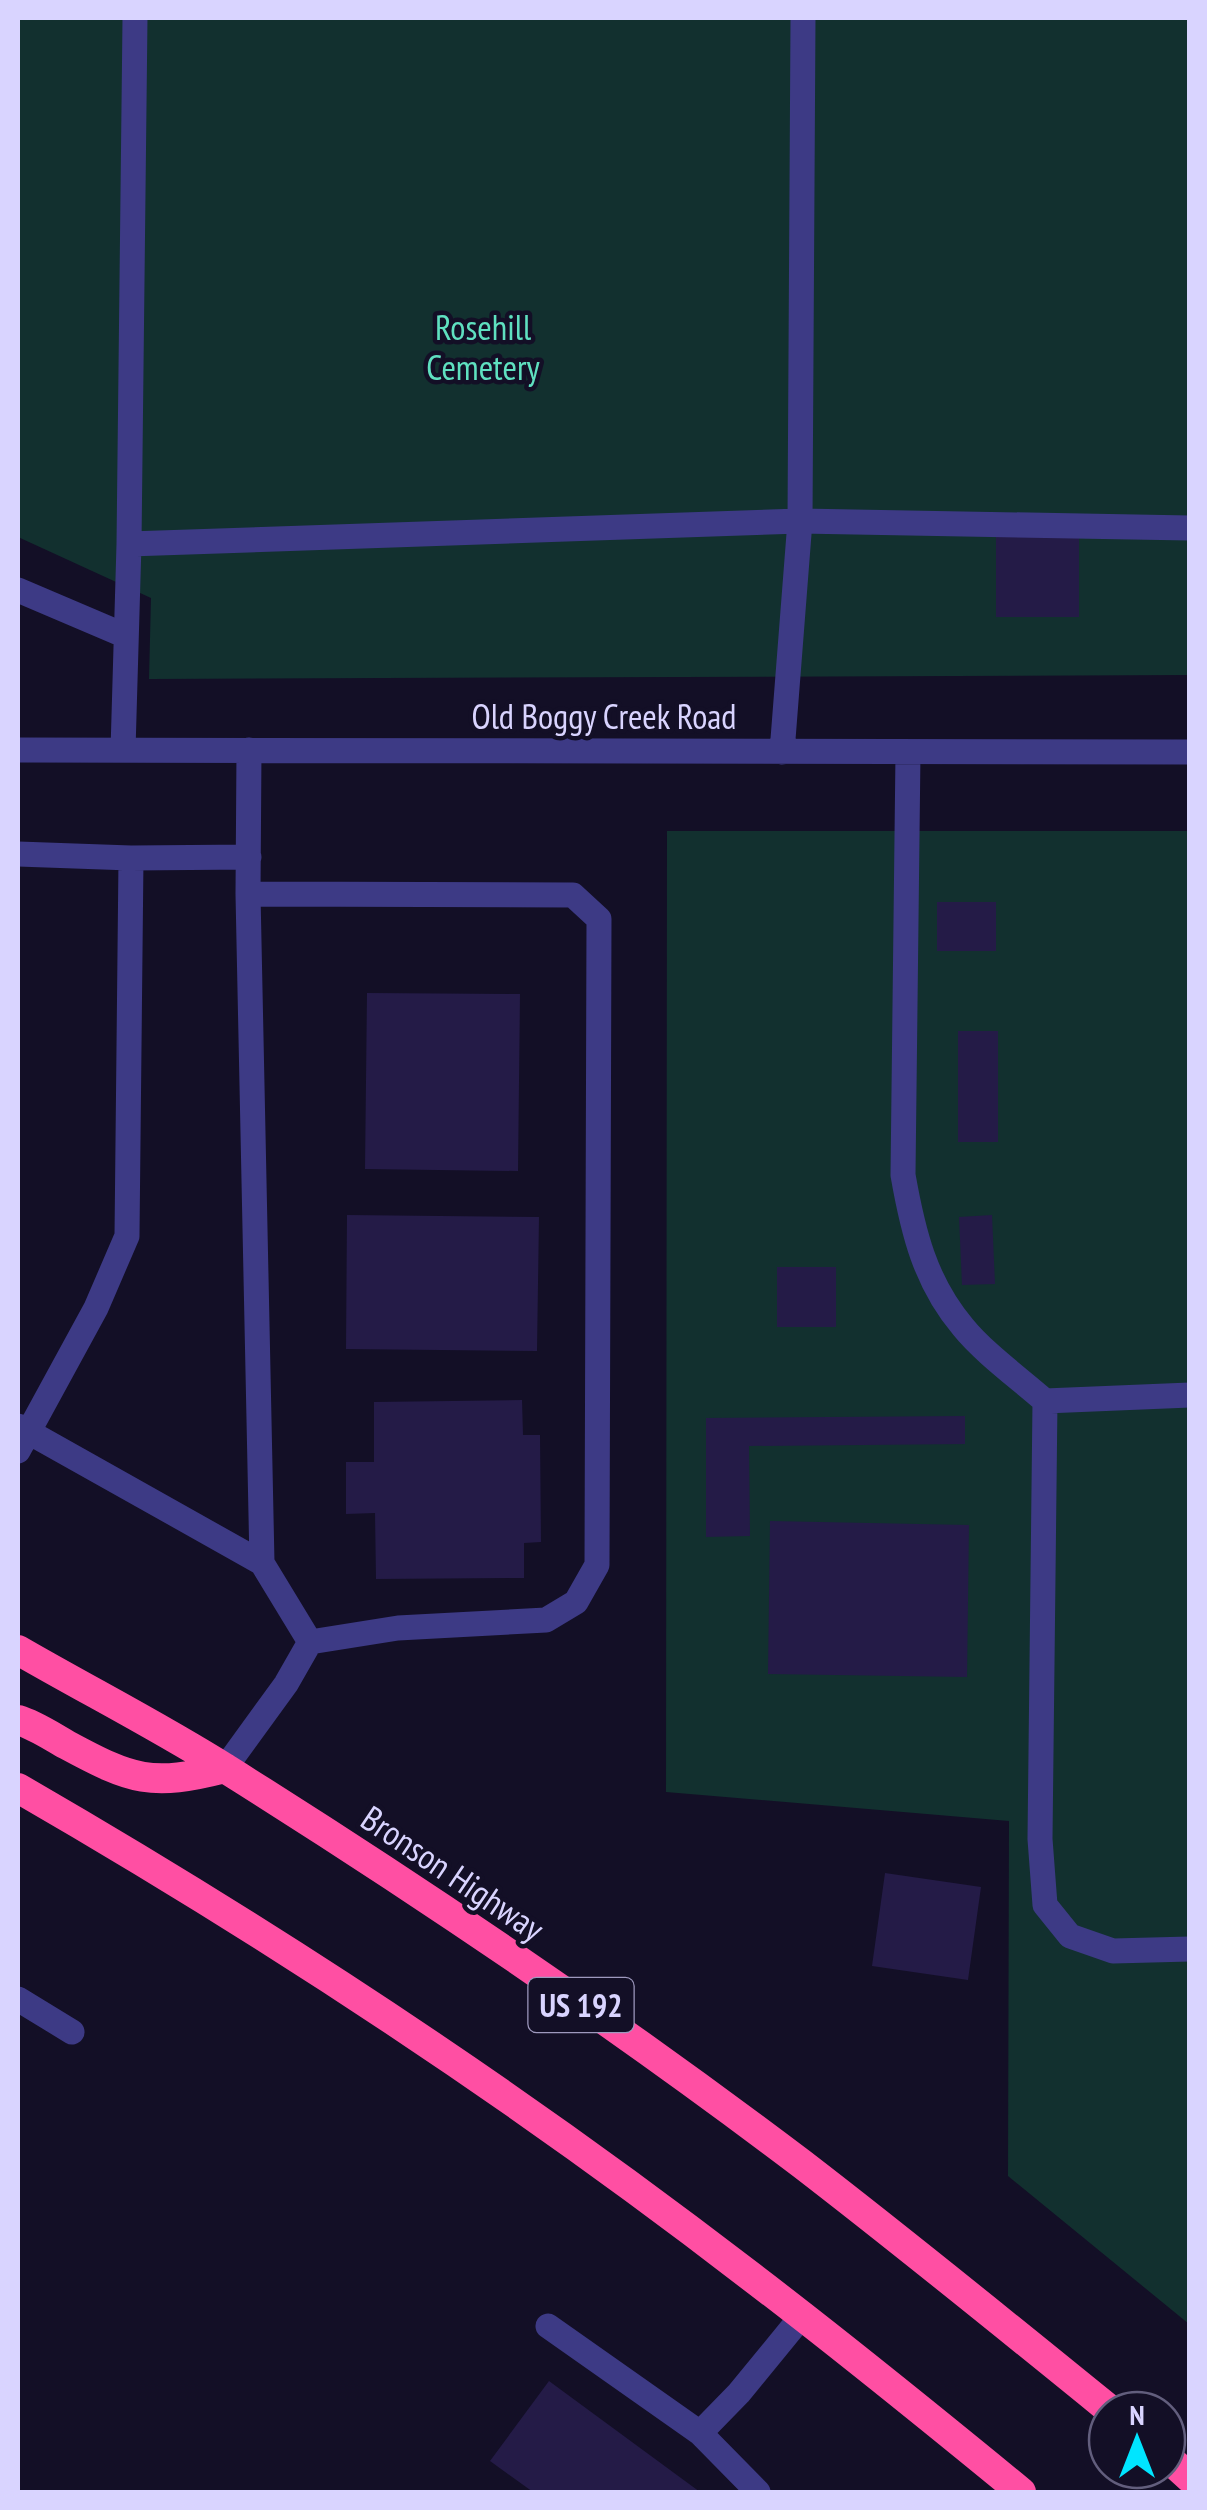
<svg xmlns="http://www.w3.org/2000/svg" width="1207" height="2510" viewBox="0 0 1207 2510" font-family="'PT Sans Narrow',sans-serif">
<rect width="100%" height="100%" fill="#130f26"/>
<path fill="#12302f" d="M18,18h1171v657l-1040,4 2,-81 -133,-61z
M667,831h522v1493l-181,-148 1,-355 -343,-29z"/>
<path fill="#241b47" d="M996,536h83v81h-83z
M937,902h59v49h-59z
M367,993l153,1 -2,177 -153,-2z
M958,1031h40v111h-40z
M347,1215l192,2 -2,134 -191,-2z
M992,1215l3,69 -33,1 -3,-68z
M777,1267h59v60h-59z
M522,1400l1,35h17l1,107 -17,1v35l-148,1 -1,-66 -29,1v-52h28v-60z
M965,1416v28l-216,2 1,90 -44,1v-119z
M770,1521l199,4 -2,152 -199,-3z
M885,1873l96,14 -13,93 -96,-14z
M549,2381l151,111h-167l-43,-31z"/>
<g fill="none" stroke-linecap="round" stroke-linejoin="round">
<path stroke="#3d3a85" stroke-width="25" d="M129,544l671,-23 390,7
M18,590l108,46
M18,750l1172,2
M123,750l6,-206 6,-526
M782,752l18,-231 3,-503
M908,752l-5,423c10,57 22,107 60,152 20,25 57,52 82,74l145,-6
M18,854l113,4
M248,894l325,1 26,24 -2,646 -21,37 -30,18 -148,8 -88,14
M1045,1401l-5,438 5,66 25,31 43,15 77,-2
M18,1426l244,137
M18,1451l78,-143 31,-72 4,-378 118,-1
M225,1768l61,-84 24,-42 -48,-79 -14,-669 1,-144
M18,1999l54,33
M548,2326l152,107 39,-40 63,-77
M700,2433l58,59"/>
<path stroke="#ff4fa3" stroke-width="30" d="M18,1650c69,40 142,77 210,120 196,123 389,254 574,394 104,80 206,163 308,246
M18,1720c17,5 33,16 49,25 65,35 84,42 158,23
M18,1788c253,146 499,308 731,487 92,70 183,144 272,217
M1167,2457l23,21"/>
</g>
<g text-anchor="middle" dominant-baseline="central" stroke-width="9" stroke-linejoin="round" paint-order="stroke">
<rect fill="#130f26" stroke="#9e99be" stroke-width="2.5" x="528.5" y="1978" width="105" height="54" rx="8"/>
<g font-size="32" font-weight="bold" fill="#d9d4ff">
<text x="581" y="2005">US 192</text>
</g>
<g font-size="35" fill="#5fe0c0" stroke="#130f26">
<text x="483" y="327">Rosehill<tspan x="483" dy="40">Cemetery</tspan></text>
</g>
<g font-size="35" fill="#d9d4ff" stroke="#130f26">
<text x="604" y="716">Old Boggy Creek Road</text>
<text transform="translate(453 1873) rotate(34)">Bronson Highway</text>
</g>
</g>
<rect width="1207" height="2510" fill="none" stroke="#d9d4ff" stroke-width="40"/>
<g transform="translate(1137 2440)"><circle r="48" fill="#130f26" stroke="#625e7d" stroke-width="2.5"/>
<path d="M0-8L18 38L0 25L-18 38Z" fill="#00e5ff"/>
<text y="-15" font-size="28" font-weight="bold" text-anchor="middle" fill="#d9d4ff">N</text>
</g>
</svg>
